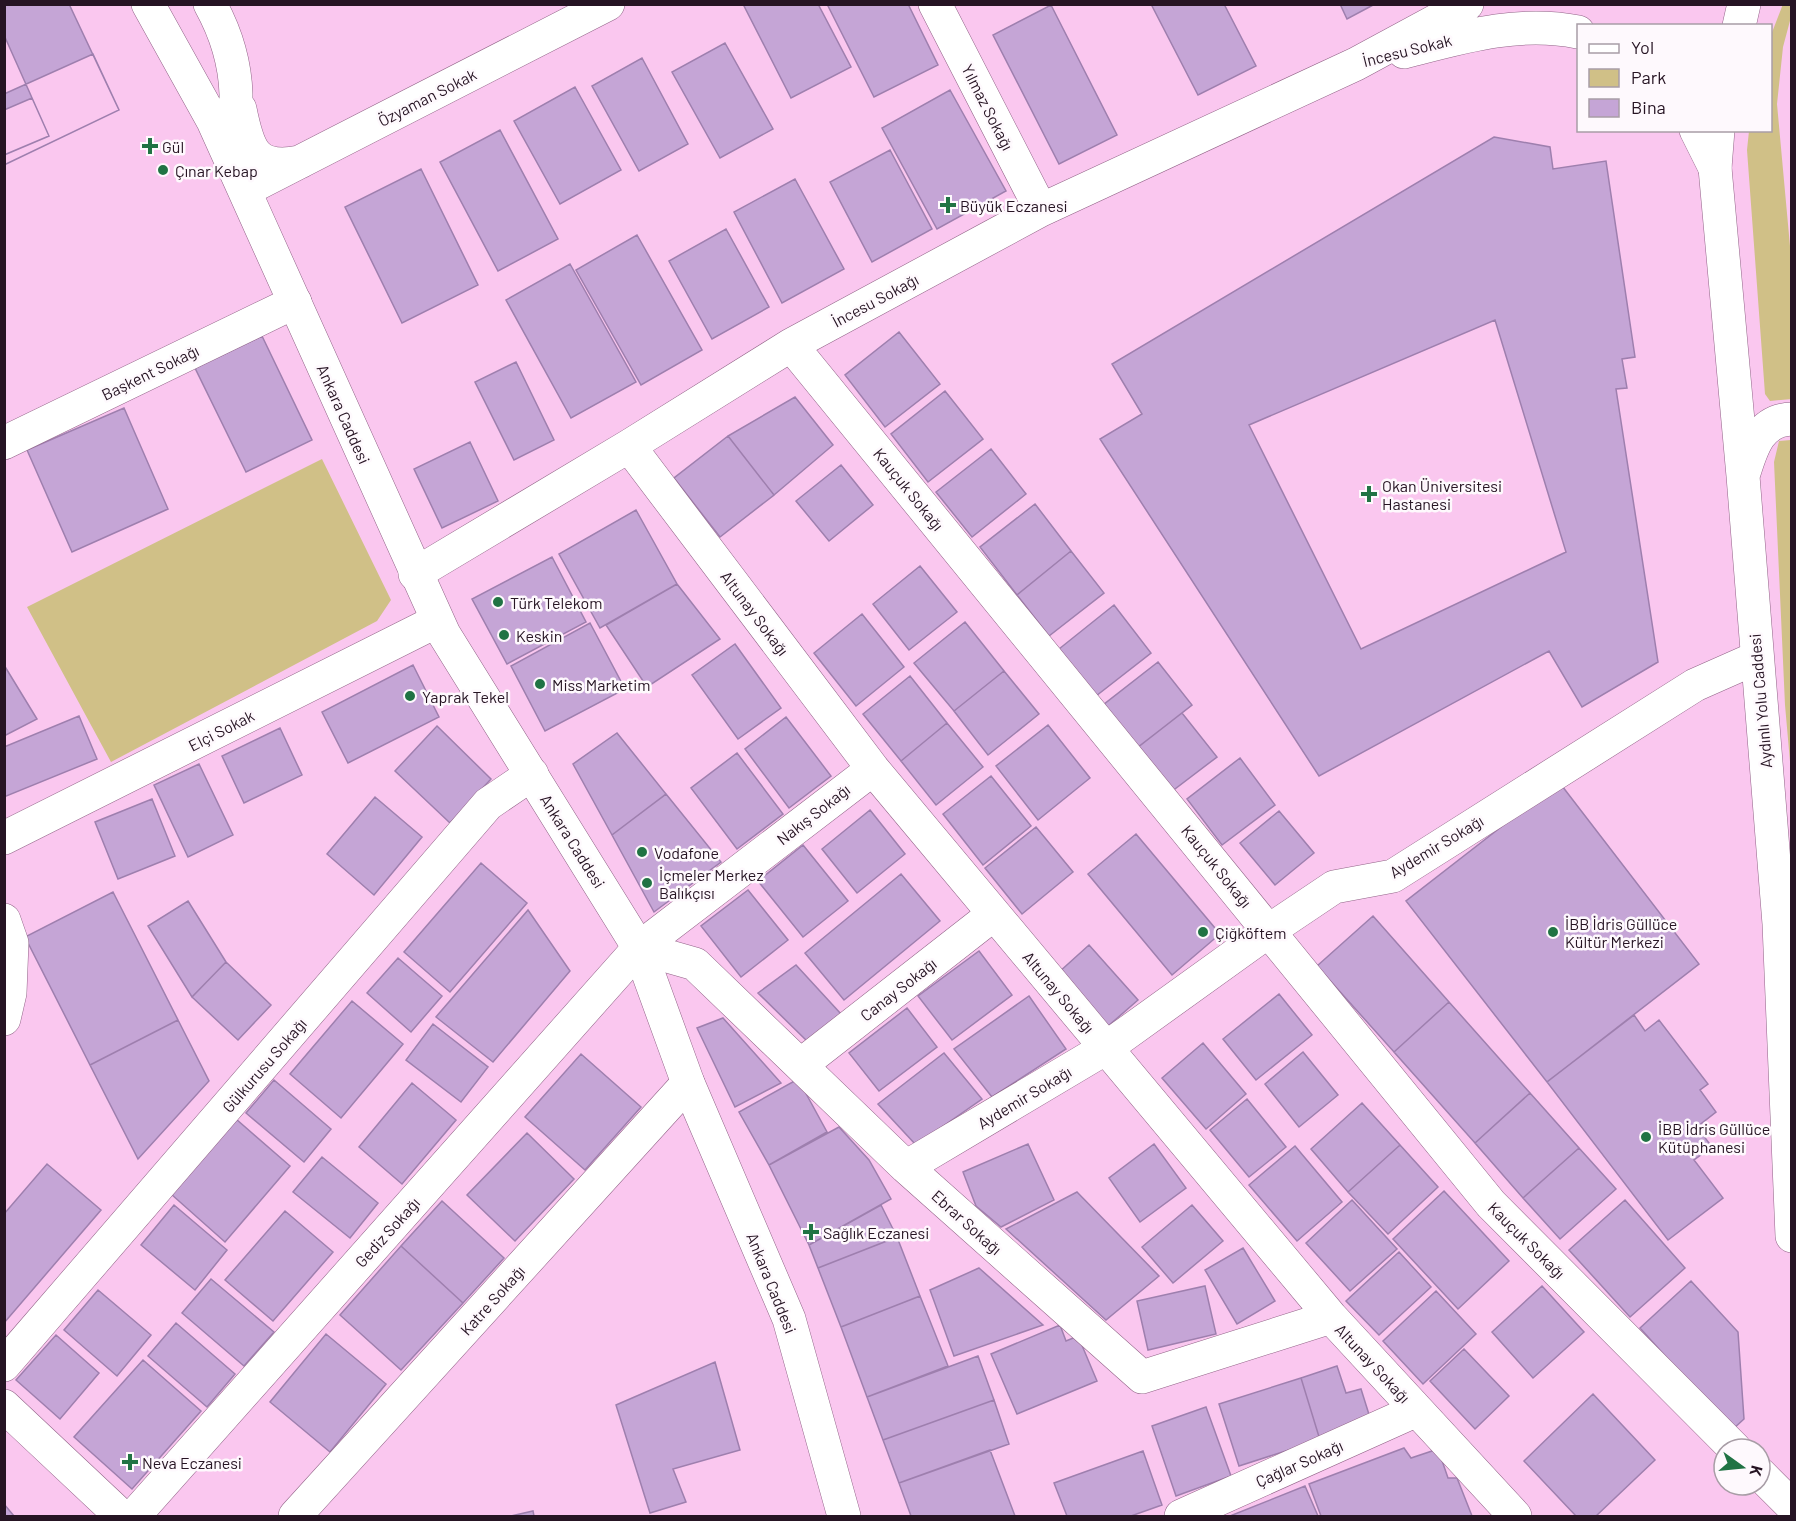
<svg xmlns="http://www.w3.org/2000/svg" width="1796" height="1521" viewBox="0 0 1796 1521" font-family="Barlow,sans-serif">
<rect width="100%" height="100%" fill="#fac7ef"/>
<path fill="#d0c087" d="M1783,4l9,1 -1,12 -8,30 -6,57 14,153 1,142 -22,2 -5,-7 -18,-244 2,-19 21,-1 1,-95z
M1791,440h1l-1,333 -6,-68 -11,-243 5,-21z
M322,459l69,141 -14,21 -266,141 -84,-155z"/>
<path fill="#c5a5d6" stroke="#9e7fae" stroke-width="1.5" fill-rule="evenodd" d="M4,4h65l50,106 -115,55z
M743,4h75l33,63 -60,31z
M827,4h81l30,61 -64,32z
M1151,4h73l32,62 -58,29z
M1340,4h35l-28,15z
M1051,5l66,130 -58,29 -66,-129z
M4,35l45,101 -45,19z
M725,43l48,86 -53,29 -48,-86z
M93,54l26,56 -115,55v-71z
M642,58l46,86 -49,27 -47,-85z
M575,87l46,83 -61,34 -46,-83z
M950,90l56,101 -69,38 -55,-101z
M32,98l17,38 -45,19v-45z
M500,130l58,109 -60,32 -58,-109z
M1494,137l56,10 3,22 53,-8 29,196 -13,2 5,29 -11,1 42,273 -76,45 -33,-56 -230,125 -219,-337 42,-25 -30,-50zM1495,320l71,232 -205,97 -112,-224z
M890,150l42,79 -60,33 -42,-80z
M421,169l57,116 -76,38 -57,-116z
M795,179l49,90 -62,34 -48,-91z
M726,229l43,78 -57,32 -43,-78z
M637,235l65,115 -61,35 -65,-115z
M570,264l66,118 -65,36 -65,-118z
M899,332l41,52 -55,43 -40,-52z
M262,336l50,104 -66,32 -51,-104z
M516,362l38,78 -40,20 -39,-78z
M945,391l38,48 -55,43 -37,-48z
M795,397l38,48 -59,50 -46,-59z
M124,408l44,101 -96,43 -45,-102z
M728,436l46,59 -54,42 -46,-59z
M470,442l28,59 -56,27 -28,-59z
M991,449l35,45 -54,43 -36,-45z
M841,465l32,40 -44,36 -33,-40z
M1035,504l36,47 -54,44 -37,-48z
M636,510l41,74 -77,44 -41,-74z
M1071,551l33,42 -55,43 -32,-41z
M552,557l34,65 -79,42 -35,-65z
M920,566l37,46 -48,38 -36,-46z
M677,584l43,55 -73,48 -41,-62z
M1114,605l37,48 -55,43 -37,-47z
M862,614l42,53 -48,39 -42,-53z
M965,622l39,49 -50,40 -40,-48z
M590,623l35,66 -80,42 -34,-65z
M735,644l46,64 -43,31 -46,-64z
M1158,662l34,43 -55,43 -34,-43z
M4,665l33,54 -33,17z
M413,665l26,52 -91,46 -26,-51z
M1004,671l35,43 -51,41 -34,-44z
M910,676l37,47 -46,38 -38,-47z
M1182,713l35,44 -46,35 -34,-44z
M79,716l18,43 -93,38v-50z
M786,717l45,59 -42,32 -44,-59z
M947,723l36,44 -47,38 -35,-44z
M1048,725l42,53 -52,42 -42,-54z
M437,726l54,53 -41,44 -55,-52z
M280,728l22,47 -58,28 -22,-47z
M617,733l49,61 -54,41 -39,-71z
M737,753l46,61 -46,35 -46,-61z
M1240,758l35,47 -53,40 -35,-46z
M199,764l34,71 -45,22 -34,-72z
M991,776l40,50 -48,39 -40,-51z
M1559,782l140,182 -152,118 -141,-181z
M666,794l55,68 -67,50 -42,-77z
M375,797l47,40 -48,58 -47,-41z
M152,799l23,57 -57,23 -23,-57z
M870,810l35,44 -48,39 -35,-44z
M1279,811l35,42 -39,32 -35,-42z
M1036,827l37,45 -51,42 -37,-46z
M1136,834l84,100 -48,41 -84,-101z
M803,845l45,56 -45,36 -45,-56z
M481,863l46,40 -77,89 -46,-40z
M901,874l39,47 -96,79 -39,-47z
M748,890l40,50 -47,37 -40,-51z
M113,892l65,128 -88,45 -65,-128z
M188,901l38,61 -34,35 -44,-71z
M528,910l42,61 -77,91 -57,-45z
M1373,916l76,86 -55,50 -77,-86z
M1089,945l49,55 -31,27 -49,-54z
M979,951l33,44 -60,45 -34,-44z
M398,958l44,38 -31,36 -44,-39z
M226,962l45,43 -33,35 -46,-43z
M796,965l45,49 -33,28 -50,-49z
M1279,994l33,41 -56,45 -33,-41z
M1029,996l37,53 -74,48 -38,-48z
M352,1001l51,43 -62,74 -51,-44z
M1449,1002l81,91 -55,50 -81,-91z
M907,1008l30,39 -58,44 -30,-38z
M1634,1015l11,16 14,-11 49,64 -8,6 16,22 -19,15 15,20 -18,13 29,38 -55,42 -121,-158z
M723,1018l58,65 -46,24 -38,-79z
M178,1020l31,61 -71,78 -48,-94z
M433,1024l55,43 -27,35 -55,-42z
M1203,1043l43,51 -40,35 -44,-51z
M1303,1052l35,43 -39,32 -34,-43z
M944,1053l38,46 -66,46 -38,-41z
M581,1054l60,53 -56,63 -60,-53z
M798,1079l29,53 -58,33 -30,-53z
M274,1080l57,49 -27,33 -58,-49z
M412,1083l44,37 -54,64 -43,-37z
M1530,1093l49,55 -56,50 -48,-55z
M1247,1099l39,48 -37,30 -39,-47z
M1362,1103l38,42 -52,47 -37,-43z
M236,1119l54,47 -65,76 -54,-48z
M839,1127l30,33 22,39 -82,46 -40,-80z
M527,1133l47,46 -59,62 -48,-46z
M1028,1144l26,56 -53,27 -25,-21 -13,-34z
M1154,1144l32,44 -46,34 -31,-44z
M1400,1145l38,42 -50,47 -40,-42z
M1295,1146l47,56 -45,39 -48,-56z
M1579,1148l37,41 -56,50 -37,-41z
M322,1157l56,46 -28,35 -57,-46z
M47,1164l54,46 -97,113v-109z
M1444,1191l65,70 -51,48 -65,-70z
M1077,1192l82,84 -53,44 -100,-91z
M1352,1200l45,49 -47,42 -44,-48z
M1625,1200l60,68 -55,49 -61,-67z
M442,1201l62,57 -41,45 -62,-57z
M174,1205l53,45 -32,40 -54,-45z
M881,1205l16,32 -79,31 -9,-23z
M1192,1205l31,36 -50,42 -31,-36z
M285,1211l48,41 -60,69 -48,-41z
M897,1237l23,59 -79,31 -23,-59z
M401,1246l62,57 -62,67 -61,-55z
M1243,1248l32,53 -38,23 -32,-54z
M1399,1252l32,35 -52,48 -33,-34z
M979,1268l64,57 -89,31 -24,-66z
M211,1279l63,53 -30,34 -62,-53z
M1691,1281l47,51 6,87 -12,11 -92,-102z
M1205,1286l11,48 -68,16 -11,-49z
M1542,1286l42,46 -51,46 -41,-46z
M98,1290l53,45 -34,41 -53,-46z
M1436,1291l40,43 -53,50 -40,-43z
M920,1296l28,70 -81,31 -26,-70z
M176,1323l59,51 -28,33 -59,-51z
M1060,1325l6,16 12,-5 19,45 -80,33 -26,-60z
M326,1334l60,50 -56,68 -60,-50z
M56,1335l43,38 -39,46 -44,-39z
M1464,1349l45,47 -34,33 -45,-48z
M978,1356l16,44 -111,40 -16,-43z
M143,1360l58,51 -69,78 -58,-52z
M715,1362l25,88 -67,19 13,33 -36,11 -34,-108z
M1337,1366l9,27 15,-4 11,35 -52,16 -19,-62z
M1301,1378l19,62 -81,26 -20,-62z
M1593,1394l62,66 -59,56h-20l-52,-55z
M994,1400l15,44 -110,39 -16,-43z
M1206,1407l25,69 -55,20 -24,-70z
M1404,1448l7,10 27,-9 10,29h9l15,38h-151l-12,-32z
M990,1450l25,66h-104l-12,-33z
M1143,1451l19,54 -31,11h-64l-13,-33z
M1305,1486l13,30h-88z
M4,1504l10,12h-10z
M533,1511l1,5h-23z"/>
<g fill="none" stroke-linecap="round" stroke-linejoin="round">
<defs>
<path id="minor" d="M935,4l106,206
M1404,52c58,-15 114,-32 174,-20
M240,109c8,40 14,62 60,53
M1696,130l19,38
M245,190l363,-186
M791,345l700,859 244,245
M4,443l291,-141
M629,446l244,323 458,548 184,199
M415,574l214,-128 162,-101 250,-135 315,-146 111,-60
M4,838l433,-217
M4,920l8,23 -2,50 -6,26
M639,948l56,16 211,203 236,210 189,-60
M802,1064l192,-150
M906,1167l200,-119 164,-118 64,-43 59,-11 302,-191 61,-27
M4,1365l484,-561 44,-30
M4,1406l117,110
M1760,1474l32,32
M134,1516l505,-568 234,-179
M295,1516l393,-433
M1181,1516l236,-106"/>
<path id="tertiary" d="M148,4l65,117 231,513 195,314 49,135 101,236 55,197
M210,4c15,27 25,59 26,90 0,22 -2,43 1,65"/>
<path id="primary" d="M1739,26l5,-22
M1718,130l-3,38 28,308 36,448 13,312
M1744,473c8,-26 16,-53 48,-54"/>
</defs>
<use href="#minor" stroke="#916387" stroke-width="34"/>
<use href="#tertiary" stroke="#916387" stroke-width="34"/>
<use href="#primary" stroke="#916387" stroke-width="34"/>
<use href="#minor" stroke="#fff" stroke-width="33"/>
<use href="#tertiary" stroke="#fff" stroke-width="33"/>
<use href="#primary" stroke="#fff" stroke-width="33"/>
</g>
<g fill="#207344" stroke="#fef9fd" stroke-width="2">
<path d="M147 137h6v6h6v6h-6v6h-6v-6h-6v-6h6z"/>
<circle cx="163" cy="170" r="6"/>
<path d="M945 196h6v6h6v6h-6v6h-6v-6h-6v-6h6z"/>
<path d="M1366 485h6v6h6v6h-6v6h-6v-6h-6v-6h6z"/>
<circle cx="498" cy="602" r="6"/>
<circle cx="504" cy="635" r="6"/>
<circle cx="540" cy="684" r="6"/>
<circle cx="410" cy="696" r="6"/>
<circle cx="642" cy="852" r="6"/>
<circle cx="647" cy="883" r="6"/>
<circle cx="1203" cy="932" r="6"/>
<circle cx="1553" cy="932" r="6"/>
<circle cx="1646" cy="1137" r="6"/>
<path d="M808 1223h6v6h6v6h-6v6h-6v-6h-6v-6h6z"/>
<path d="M127 1453h6v6h6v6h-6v6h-6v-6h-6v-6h6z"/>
</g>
<g text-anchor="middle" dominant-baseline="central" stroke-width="5" stroke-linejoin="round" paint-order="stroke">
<g font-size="16" fill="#261423" stroke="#fef9fd">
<text transform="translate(1407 50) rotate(-14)">İncesu Sokak</text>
<text transform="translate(427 97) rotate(-27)">Özyaman Sokak</text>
<text transform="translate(988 107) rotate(63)">Yılmaz Sokağı</text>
<text transform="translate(875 300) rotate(-28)">İncesu Sokağı</text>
<text transform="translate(150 372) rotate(-26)">Başkent Sokağı</text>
<text transform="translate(344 414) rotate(66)">Ankara Caddesi</text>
<text transform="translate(909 489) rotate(51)">Kauçuk Sokağı</text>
<text transform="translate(755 613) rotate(53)">Altunay Sokağı</text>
<text transform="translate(1760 701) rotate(-95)">Aydınlı Yolu Caddesi</text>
<text transform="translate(221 730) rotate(-27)">Elçi Sokak</text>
<text transform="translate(813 814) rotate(-38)">Nakış Sokağı</text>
<text transform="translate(573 841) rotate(58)">Ankara Caddesi</text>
<text transform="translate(1436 846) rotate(-31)">Aydemir Sokağı</text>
<text transform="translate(1217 866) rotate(51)">Kauçuk Sokağı</text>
<text transform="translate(898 989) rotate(-38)">Canay Sokağı</text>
<text transform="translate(1059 992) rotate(50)">Altunay Sokağı</text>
<text transform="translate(264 1065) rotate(-49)">Gülkurusu Sokağı</text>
<text transform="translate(1024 1097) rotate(-31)">Aydemir Sokağı</text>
<text transform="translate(967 1222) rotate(42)">Ebrar Sokağı</text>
<text transform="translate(387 1232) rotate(-48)">Gediz Sokağı</text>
<text transform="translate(1527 1240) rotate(45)">Kauçuk Sokağı</text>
<text transform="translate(772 1283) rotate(68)">Ankara Caddesi</text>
<text transform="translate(492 1300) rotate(-48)">Katre Sokağı</text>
<text transform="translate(1373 1363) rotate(47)">Altunay Sokağı</text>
<text transform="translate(1299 1463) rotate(-24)">Çağlar Sokağı</text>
</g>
<g font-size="16" fill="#261423" stroke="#fef9fd" text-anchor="start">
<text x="162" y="146">Gül</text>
<text x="175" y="170">Çınar Kebap</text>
<text x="960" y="205">Büyük Eczanesi</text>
<text x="1382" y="485">Okan Üniversitesi<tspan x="1382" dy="18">Hastanesi</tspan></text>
<text x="510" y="602">Türk Telekom</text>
<text x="516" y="635">Keskin</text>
<text x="552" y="684">Miss Marketim</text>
<text x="422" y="696">Yaprak Tekel</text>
<text x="654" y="852">Vodafone</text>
<text x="659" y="874">İçmeler Merkez<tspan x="659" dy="18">Balıkçısı</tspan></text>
<text x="1565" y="923">İBB İdris Güllüce<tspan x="1565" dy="18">Kültür Merkezi</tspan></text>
<text x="1215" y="932">Çiğköftem</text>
<text x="1658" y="1128">İBB İdris Güllüce<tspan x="1658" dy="18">Kütüphanesi</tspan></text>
<text x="823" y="1232">Sağlık Eczanesi</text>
<text x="142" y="1462">Neva Eczanesi</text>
</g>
</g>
<rect width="1796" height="1521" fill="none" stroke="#261423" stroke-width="12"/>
<rect x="1577" y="24" width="195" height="108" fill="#fef9fd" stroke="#a89da6" stroke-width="1.5"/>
<rect x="1589" y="44" width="30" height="9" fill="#ffffff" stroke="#a89da6" stroke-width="1.5"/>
<text x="1631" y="54" font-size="18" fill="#261423">Yol</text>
<rect x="1589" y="69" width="30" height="18" fill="#d0c087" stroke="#a89da6" stroke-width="1.5"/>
<text x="1631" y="84" font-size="18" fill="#261423">Park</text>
<rect x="1589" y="99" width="30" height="18" fill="#c5a5d6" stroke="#a89da6" stroke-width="1.5"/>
<text x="1631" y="114" font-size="18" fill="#261423">Bina</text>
<g transform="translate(1742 1467) rotate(105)"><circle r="28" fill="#fef9fd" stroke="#a89da6" stroke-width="1.5"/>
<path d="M0-4.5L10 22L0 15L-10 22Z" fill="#207344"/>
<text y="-9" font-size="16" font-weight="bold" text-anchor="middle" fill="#261423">K</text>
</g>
</svg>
